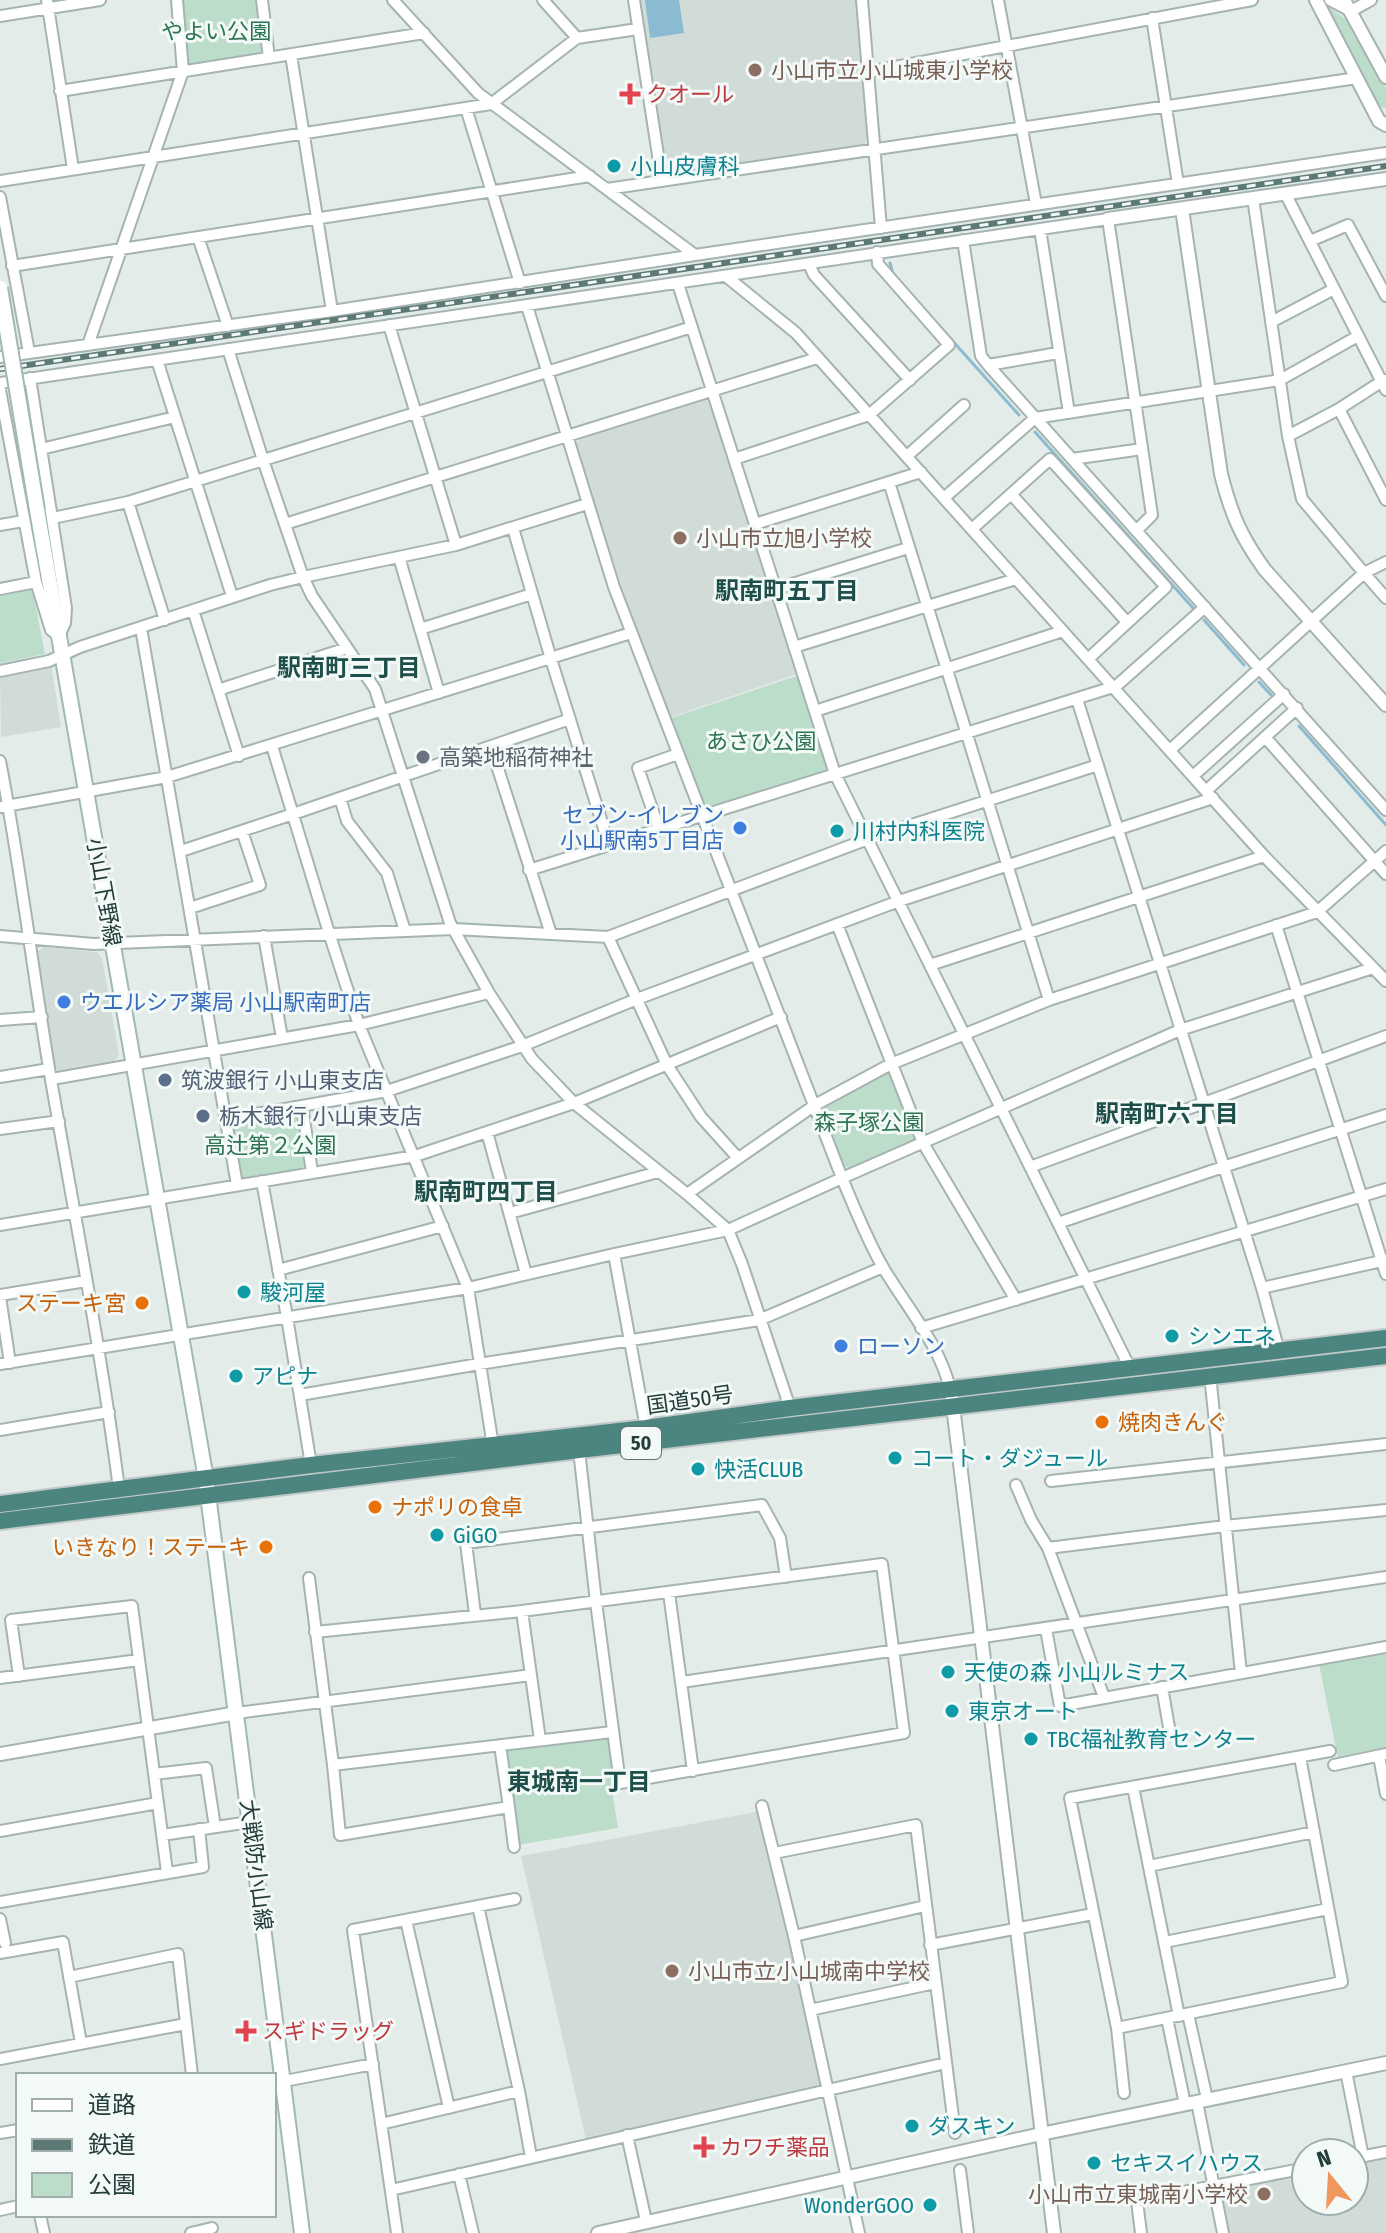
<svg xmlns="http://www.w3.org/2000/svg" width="1386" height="2233" viewBox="0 0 1386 2233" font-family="'Fira Sans Condensed','Noto Sans JP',sans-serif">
<rect width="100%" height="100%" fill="#e3ece9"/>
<path fill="#d1dcd9" d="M638,0h218l11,140 -4,7 -192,28 -6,-5z
M703,398l10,7 84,269 -126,43 -35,-86 -61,-187 8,-8z
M51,665l10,62 -60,10 -1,-63z
M44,947l53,5 5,6 17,97 -5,7 -55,10 -5,-7 -19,-112z
M761,1811l61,275 -236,54 -65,-284z
M1386,2158v75h-158l-7,-36 4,-6 81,-17v27h48v-37z"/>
<path fill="#bcddca" d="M179,0h83l7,54 -83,14z
M1327,6l23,16 36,66v20l-5,-1 -16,-24 -39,-76z
M32,587l13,67 -45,9v-69z
M799,675l29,91 -3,6 -116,36 -6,-4 -32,-86z
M887,1072l4,1 26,64 -1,4 -64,28 -8,-3 -20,-55 2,-7z
M300,1108l10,63 -72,12 -9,-63z
M1386,1651v97l-48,10 -19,-94z
M609,1737l6,44 -4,4 7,43 -100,17 -13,-96z"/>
<path fill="#8bbbd1" d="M645,0h34l5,33 -34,5z"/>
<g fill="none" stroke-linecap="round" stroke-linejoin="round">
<path stroke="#8bbbd1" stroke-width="3" d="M890,263l3,11
M906,289l113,126
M1035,432l158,176
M1204,620l40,45
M1259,682l12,13
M1299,726l87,99"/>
<defs>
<path id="minor" d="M47,0l26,169
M262,0l7,58
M393,0l85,93 217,162
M543,0l34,38
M634,0l28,181
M862,0l19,228
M998,0l38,204
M1330,0l21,11 20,-11
M0,16l100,-16
M1152,18l26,166
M291,55l41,256
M868,72l384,-72
M60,91l364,-58
M466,108l54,175
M0,181l491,-77 86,-66 61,-9
M607,189l750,-111
M1285,193l101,197
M0,197l29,155
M1253,198l35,238 14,63 62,74 22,-11
M1040,229l29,184
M198,237l30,89
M963,240l18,116 7,9 70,-12
M1310,241l38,-16 38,71
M809,264l5,11 96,105
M12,266l578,-90
M727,277l69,56 468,523 122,125
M678,284l157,490 295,594
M527,306l87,281 228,591c13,31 25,62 42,91 22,37 57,78 66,120
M1271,322l63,-33
M389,325l67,220
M88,345l95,-274 -6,-71
M228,349l35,111 40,117 9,19 63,93 75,234 39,70 43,66 42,44 113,91 41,36 14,34 48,144
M0,357l332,-46 363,-56 691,-102
M157,360l75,236
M988,365l398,445
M0,383l1108,-164 44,296 -15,15
M0,390l36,192 15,48 8,6 6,-13 1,-15 -36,-230
M1339,409l47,91
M1288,436l51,-27 45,-29
M41,449l134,-32
M907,456l57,-51
M734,459l135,-44 80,-70 -71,-81 -1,-12
M1072,459l70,-10
M889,482l160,518
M1011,494l116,128
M944,498l91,-80 245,-38 78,-44
M128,502l37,118
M53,518l75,-16 564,-175
M285,524l532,-166
M755,524l166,-52
M0,525l23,-4
M513,528l38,131 58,186
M972,529l78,-70 116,128 -78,72
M399,557l40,136
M0,589l36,-7
M776,589l132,-41
M193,610l46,146
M141,628l96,557
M420,629l112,-35
M794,647l222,-68
M0,671l49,-10 31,-14 190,-62 33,-8 153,-32 131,-41
M1114,688l91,-81
M218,690l129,-42
M1077,699l185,589 17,63
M815,711l248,-80
M1265,737l121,137
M272,746l57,187 30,92 109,263 25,158
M491,747l60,187
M1170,750l194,-177 22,25
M0,761c20,102 32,205 49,307 24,140 52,280 70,421
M1193,776l91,-82
M1207,790l90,-82
M340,798l7,23 40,52 18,58
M0,807l167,-30 464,-144
M659,829l-21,-61 40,-14
M181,851l112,-37 277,-95
M529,870l584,-183
M190,908l70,-23 -18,-54
M837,924l86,219 93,157
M1276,925l110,349
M0,936l94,8 360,-15 154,8 260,-98 230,-74
M264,936l18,102
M608,937l59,128 34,52 37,41
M930,965l334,-109
M0,1020l42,-3
M0,1077l49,-8
M52,1079l307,-54 130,-32
M302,1106l10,66
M227,1119l160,-28 135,-45 115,-47 262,-98 314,-103
M0,1129l59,-8
M487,1132l39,142
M1030,1167l356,-131
M262,1181l25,136 24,148
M687,1194l128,-89 76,-41 158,-64 268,-88 69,-61
M510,1213l148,-41
M1058,1223l165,-56 163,-52
M0,1225l415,-69 159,-53 207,-86
M614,1254l32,174
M278,1270l165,-44
M1262,1288l124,-28
M0,1295l86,-14
M0,1297l10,66
M921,1328l465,-139
M0,1364l468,-76 146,-34 114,-24 114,-52 338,-148 193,-62
M1210,1375l31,298
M300,1395l179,-31 280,-44 124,-53
M0,1430l109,-18
M1051,1481l335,-37
M1016,1485l15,35 17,28 56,149
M1048,1548l177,-22 161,-16
M309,1578l24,187 7,70 169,-28 -9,-62
M669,1593l24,178
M522,1611l18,129
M475,1614l-9,-71 296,-38 18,33 6,39
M1046,1629l14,77 326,-59
M315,1632l207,-21 360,-47 22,169 -284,50 -24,-181 -17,-152
M19,1676l-8,-56 121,-14 35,266
M0,1678l139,-18
M682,1682l704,-105
M1162,1687l8,46
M237,1713l294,-38
M1379,1756l7,38
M333,1765l279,-33
M1334,1765l52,-11
M154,1774l52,-6 9,59
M1133,1787l46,229
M762,1806l32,130 65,297
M509,1807l5,40
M0,1831l158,-28
M162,1835l88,-13
M774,1853l142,-28 39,308
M1149,1866l165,-34
M0,1902l203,-35 -4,-38
M478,1906l41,185 12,66
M0,1919l5,24
M406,1920l43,188
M794,1936l131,-30
M1165,1942l163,-33
M930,1945l163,-31
M0,1953l63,-11 18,101
M69,1977l109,-23 14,121
M810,2010l125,-27
M1188,2014l19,85
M1167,2018l18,86
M1117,2028l225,-46 -42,-225
M0,2059l186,-35
M1346,2071l17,86
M274,2083l99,-19
M1124,2093l-7,-65 -47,-230 260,-47
M1197,2102l26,131
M381,2124l138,-33
M0,2133l18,-3
M627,2135l19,86
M1354,2158l32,-6
M960,2170l8,63
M459,2174l14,59
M391,2190l555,-127
M0,2210l18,-4
M40,2215l4,18
M191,2233l21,-5
M397,2233l-44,-303 162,-31
M1141,2233l-4,-32 169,-33"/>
<path id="tertiary" d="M1316,0l63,121 7,4
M1344,0l42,77
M1182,209l39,265c10,40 20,63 44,96l121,135
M1108,219l278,-40
M952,1398l102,835
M0,1754l237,-41
M598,2233l443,-99 345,-71"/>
<path id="secondary" d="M37,510l169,969 96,754"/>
<path id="trunk" d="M0,1504l311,-39 335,-37 144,-20 596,-70
M0,1521l579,-71 807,-94"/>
</defs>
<use href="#minor" stroke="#a5b4b1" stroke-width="14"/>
<use href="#tertiary" stroke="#a5b4b1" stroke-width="16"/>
<use href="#secondary" stroke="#a1b8b3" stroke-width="18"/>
<use href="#trunk" stroke="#c1c9c8" stroke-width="20"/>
<use href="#minor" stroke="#fff" stroke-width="10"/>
<use href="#tertiary" stroke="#fff" stroke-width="12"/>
<use href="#secondary" stroke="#fff" stroke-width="14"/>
<use href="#trunk" stroke="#4c8580" stroke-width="16"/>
<defs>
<path id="rail" d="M0,369l1386,-203"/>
</defs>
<use href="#rail" stroke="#5d7976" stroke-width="6"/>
<use href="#rail" stroke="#f3f9f7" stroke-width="3" stroke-dasharray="9" stroke-linecap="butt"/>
<defs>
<path id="secondary-bridge" d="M0,288l37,222"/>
</defs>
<use href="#secondary-bridge" stroke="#a1b8b3" stroke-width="18" stroke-linecap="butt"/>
<use href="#secondary-bridge" stroke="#fff" stroke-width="14"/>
</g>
<g fill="#8d6e63" stroke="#f3f9f7" stroke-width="3">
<circle cx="755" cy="70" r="8"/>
<circle cx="680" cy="538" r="8"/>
<circle cx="672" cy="1971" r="8"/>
<circle cx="1264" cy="2194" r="8"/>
</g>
<g fill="#e0444e" stroke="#f3f9f7" stroke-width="3">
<path d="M626 82h8v8h8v8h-8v8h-8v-8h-8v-8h8z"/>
<path d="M242 2019h8v8h8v8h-8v8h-8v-8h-8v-8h8z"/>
<path d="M700 2135h8v8h8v8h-8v8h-8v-8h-8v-8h8z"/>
</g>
<g fill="#0f9aa8" stroke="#f3f9f7" stroke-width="3">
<circle cx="614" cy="166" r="8"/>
<circle cx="837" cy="831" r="8"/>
<circle cx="244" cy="1292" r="8"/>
<circle cx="1172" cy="1336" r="8"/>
<circle cx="236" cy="1376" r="8"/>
<circle cx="895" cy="1458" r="8"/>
<circle cx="698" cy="1469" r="8"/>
<circle cx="437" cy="1535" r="8"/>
<circle cx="948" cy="1672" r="8"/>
<circle cx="952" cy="1711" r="8"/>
<circle cx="1031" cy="1739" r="8"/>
<circle cx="912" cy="2126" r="8"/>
<circle cx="1094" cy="2163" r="8"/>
<circle cx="930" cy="2205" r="8"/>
</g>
<circle fill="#6b7280" stroke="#f3f9f7" stroke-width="3" cx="423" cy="757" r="8"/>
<g fill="#3f7fe0" stroke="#f3f9f7" stroke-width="3">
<circle cx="740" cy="828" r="8"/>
<circle cx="64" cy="1002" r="8"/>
<circle cx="841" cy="1346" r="8"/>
</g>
<g fill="#5c6f8a" stroke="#f3f9f7" stroke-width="3">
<circle cx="165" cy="1080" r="8"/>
<circle cx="203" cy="1116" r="8"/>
</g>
<g fill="#e8710a" stroke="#f3f9f7" stroke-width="3">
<circle cx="142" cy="1303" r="8"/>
<circle cx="1102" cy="1422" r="8"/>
<circle cx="375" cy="1507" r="8"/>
<circle cx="266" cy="1547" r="8"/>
</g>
<g text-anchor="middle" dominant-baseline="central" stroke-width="6" stroke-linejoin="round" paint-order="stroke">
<rect fill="#f3f9f7" stroke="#617573" stroke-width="2" x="621" y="1427" width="40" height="32" rx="6"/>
<g font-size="20" font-weight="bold" fill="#223d3a">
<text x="641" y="1443">50</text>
</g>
<g font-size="22" fill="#2d7453" stroke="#f3f9f7">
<text x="216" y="31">やよい公園</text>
<text x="761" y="741">あさひ公園</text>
<text x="869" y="1122">森子塚公園</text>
<text x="270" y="1145">高辻第２公園</text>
</g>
<g font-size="22" fill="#785e54" stroke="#f3f9f7" text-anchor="start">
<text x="771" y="70">小山市立小山城東小学校</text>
<text x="696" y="538">小山市立旭小学校</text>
<text x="688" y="1971">小山市立小山城南中学校</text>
<text x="1248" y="2194" text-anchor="end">小山市立東城南小学校</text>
</g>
<g font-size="22" fill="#be3a42" stroke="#f3f9f7" text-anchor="start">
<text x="646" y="94">クオール</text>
<text x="262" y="2031">スギドラッグ</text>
<text x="720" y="2147">カワチ薬品</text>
</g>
<g font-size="22" fill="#0d838f" stroke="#f3f9f7" text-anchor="start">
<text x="630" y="166">小山皮膚科</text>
<text x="853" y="831">川村内科医院</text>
<text x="260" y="1292">駿河屋</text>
<text x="1188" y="1336">シンエネ</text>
<text x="252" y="1376">アピナ</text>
<text x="911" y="1458">コート・ダジュール</text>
<text x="714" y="1469">快活CLUB</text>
<text x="453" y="1535">GiGO</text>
<text x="964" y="1672">天使の森 小山ルミナス</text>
<text x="968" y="1711">東京オート</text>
<text x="1047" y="1739">TBC福祉教育センター</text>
<text x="928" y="2126">ダスキン</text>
<text x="1110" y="2163">セキスイハウス</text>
<text x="914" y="2205" text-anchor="end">WonderGOO</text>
</g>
<g font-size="22" fill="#5b616d" stroke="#f3f9f7" text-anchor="start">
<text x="439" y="757">高築地稲荷神社</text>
</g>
<g font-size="22" fill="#366cbe" stroke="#f3f9f7" text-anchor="start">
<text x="724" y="815" text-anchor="end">セブン-イレブン<tspan x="724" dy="25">小山駅南5丁目店</tspan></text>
<text x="80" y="1002">ウエルシア薬局 小山駅南町店</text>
<text x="857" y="1346">ローソン</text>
</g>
<g font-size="22" fill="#223d3a" stroke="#f3f9f7">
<text transform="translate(104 892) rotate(80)">小山下野線</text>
<text transform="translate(690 1400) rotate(-8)">国道50号</text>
<text transform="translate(256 1865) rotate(83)">大戦防小山線</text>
</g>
<g font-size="22" fill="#4e5e75" stroke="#f3f9f7" text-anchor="start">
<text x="181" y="1080">筑波銀行 小山東支店</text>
<text x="219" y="1116">栃木銀行 小山東支店</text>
</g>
<g font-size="22" fill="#c56008" stroke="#f3f9f7" text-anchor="end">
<text x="126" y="1303">ステーキ宮</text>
<text x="1118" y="1422" text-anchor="start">焼肉きんぐ</text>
<text x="391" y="1507" text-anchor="start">ナポリの食卓</text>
<text x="250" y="1547">いきなり！ステーキ</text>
</g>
<g font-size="24" font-weight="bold" fill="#1f4f4b" stroke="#f3f9f7">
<text x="787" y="591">駅南町五丁目</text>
<text x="349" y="668">駅南町三丁目</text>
<text x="1167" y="1114">駅南町六丁目</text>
<text x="486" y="1192">駅南町四丁目</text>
<text x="579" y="1782">東城南一丁目</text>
</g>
</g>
<rect x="16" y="2073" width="260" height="144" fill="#f3f9f7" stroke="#9faeab" stroke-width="2"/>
<rect x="32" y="2099" width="40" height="12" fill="#ffffff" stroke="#9faeab" stroke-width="2"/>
<text x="88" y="2113" font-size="24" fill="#223d3a">道路</text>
<rect x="32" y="2139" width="40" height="12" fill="#5d7976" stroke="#9faeab" stroke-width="2"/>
<text x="88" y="2153" font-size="24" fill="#223d3a">鉄道</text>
<rect x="32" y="2173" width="40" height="24" fill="#bcddca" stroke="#9faeab" stroke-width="2"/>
<text x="88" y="2193" font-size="24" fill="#223d3a">公園</text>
<g transform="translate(1330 2177) rotate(342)"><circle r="38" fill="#f3f9f7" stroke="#9faeab" stroke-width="2"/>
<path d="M0-6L14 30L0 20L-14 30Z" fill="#f0975d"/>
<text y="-12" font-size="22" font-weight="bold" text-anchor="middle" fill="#223d3a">N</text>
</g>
</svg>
